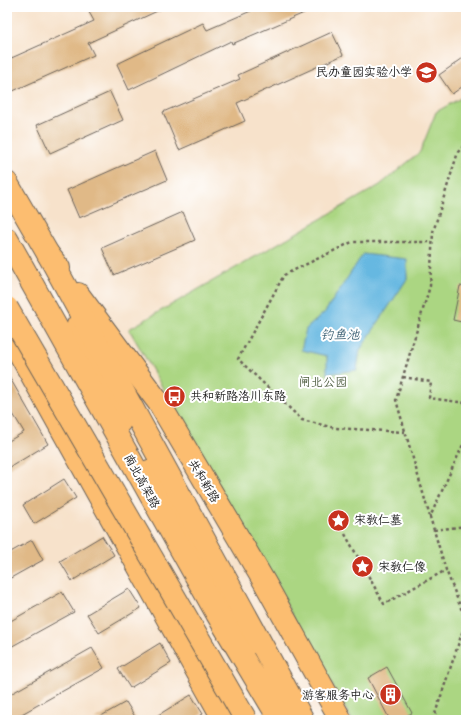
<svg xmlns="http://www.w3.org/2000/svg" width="473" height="727" viewBox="0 0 473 727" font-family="'Shantell Sans','LXGW WenKai TC',sans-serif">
<rect width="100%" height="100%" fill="#fff"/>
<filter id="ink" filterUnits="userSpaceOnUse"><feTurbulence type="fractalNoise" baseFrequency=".025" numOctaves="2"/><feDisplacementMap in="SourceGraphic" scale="8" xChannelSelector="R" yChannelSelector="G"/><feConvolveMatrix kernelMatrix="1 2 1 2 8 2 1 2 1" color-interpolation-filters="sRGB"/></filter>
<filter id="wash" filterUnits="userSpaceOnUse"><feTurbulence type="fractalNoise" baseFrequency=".012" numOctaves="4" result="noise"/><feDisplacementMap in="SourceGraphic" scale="16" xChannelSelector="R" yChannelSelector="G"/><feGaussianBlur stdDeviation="0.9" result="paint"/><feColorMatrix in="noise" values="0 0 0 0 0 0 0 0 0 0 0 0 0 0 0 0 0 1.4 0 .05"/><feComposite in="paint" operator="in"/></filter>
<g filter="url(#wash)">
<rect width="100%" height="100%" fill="#f7e2cb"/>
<path fill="#abd682" stroke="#64794f" d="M466,95v625h-114l-223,-391 251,-144 40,-33 16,-40z"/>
<path fill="#66b8e1" stroke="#416a7e" d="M363,254l44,5v20l-47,71 -3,20 -30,4v-18l-26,-6 5,-21 19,-17z"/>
<g id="blocks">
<path fill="#e0b987" d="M99,7h67l-78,36 6,12 -81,36 -6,-13v-18l87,-39 -5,-9z
M260,7h58l-86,37 -1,-3 -102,49 -12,-26 86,-41 4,7z
M332,32l11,23 -106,48 8,18 -66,29 -16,-38 77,-33 -2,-4z
M466,56v28l-14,10 -13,-19z
M110,92l13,28 -73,33 -13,-28z
M155,151l12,29 -88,38 -12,-28z
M183,212l12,28 -81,35 -12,-27z
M460,286l6,1v36l-13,-3z
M7,373l41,71 -41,25v-27l17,-10 -17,-28z
M64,479l12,19 -42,26 -11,-19z
M102,536l12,19 -42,26 -12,-20z
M32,540l11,20 -36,20v-26z
M129,589l12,19 -42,25 -12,-19z
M62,592l12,20 -67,37v-26z
M160,643l11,20 -41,25 -12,-19z
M92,648l12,20 -93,52h-4v-24z
M387,667l25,46 -14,7h-8l-22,-42z
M191,695l12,19 -10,6h-43z
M126,702l11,18h-43z"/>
</g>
</g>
<g filter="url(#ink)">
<use href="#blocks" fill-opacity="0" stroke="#696159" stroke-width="1"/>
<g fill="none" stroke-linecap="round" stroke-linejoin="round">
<defs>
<path id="primary" d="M7,183l41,71 11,14
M78,294l81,109 106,180 76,137
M78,325l35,85 7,12
M7,331l217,389
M149,471l100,172"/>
<path id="highway" d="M7,239l210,375 63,106
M48,254l255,466"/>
</defs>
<use href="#primary" stroke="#696159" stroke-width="24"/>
<use href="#highway" stroke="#696159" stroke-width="24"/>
<path stroke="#696159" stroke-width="2.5" stroke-dasharray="3 3" stroke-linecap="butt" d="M403,377l28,5 -2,16 37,5
M405,432l-70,-4 -33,-8 -64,-61 46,-84 68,-33h80
M430,517l-34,-117 34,-114 3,-54 25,-80 8,-9
M434,530l32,-4
M345,534l39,70 62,-34
M466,621l-20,-51 -16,-53 36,-79
M433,720l33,-99"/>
<use href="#primary" stroke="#fcbd6f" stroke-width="22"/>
<use href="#highway" stroke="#fcbd6f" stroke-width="22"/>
<defs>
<path id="highway-bridge" d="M7,308l239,412"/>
</defs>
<use href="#highway-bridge" stroke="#696159" stroke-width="24" stroke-linecap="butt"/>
<use href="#highway-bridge" stroke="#fcbd6f" stroke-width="22"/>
</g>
</g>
<defs>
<symbol id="school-disc" viewBox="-11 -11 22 22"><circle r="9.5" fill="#c8321e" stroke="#fff"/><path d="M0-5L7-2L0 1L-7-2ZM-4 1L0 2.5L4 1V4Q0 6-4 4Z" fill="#fff"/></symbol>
<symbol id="bus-disc" viewBox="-11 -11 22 22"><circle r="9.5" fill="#c8321e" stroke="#fff"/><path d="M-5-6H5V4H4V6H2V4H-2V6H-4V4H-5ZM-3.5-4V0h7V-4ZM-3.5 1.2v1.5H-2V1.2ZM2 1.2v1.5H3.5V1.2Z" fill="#fff"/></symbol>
<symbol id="sight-disc" viewBox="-11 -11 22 22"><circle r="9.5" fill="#c8321e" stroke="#fff"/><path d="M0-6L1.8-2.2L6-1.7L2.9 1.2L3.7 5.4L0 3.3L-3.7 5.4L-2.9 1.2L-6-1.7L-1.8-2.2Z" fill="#fff"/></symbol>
<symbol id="building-disc" viewBox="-11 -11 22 22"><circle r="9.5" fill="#c8321e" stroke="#fff"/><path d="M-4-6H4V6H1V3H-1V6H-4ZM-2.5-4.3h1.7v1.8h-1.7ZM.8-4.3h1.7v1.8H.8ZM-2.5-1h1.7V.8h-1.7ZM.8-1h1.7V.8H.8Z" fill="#fff"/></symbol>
</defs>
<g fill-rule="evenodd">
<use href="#school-disc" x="414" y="60" width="25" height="25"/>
<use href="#bus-disc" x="162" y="384" width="25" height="25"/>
<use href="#sight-disc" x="326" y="508" width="25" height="25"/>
<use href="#sight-disc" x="350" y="554" width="25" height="25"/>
<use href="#building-disc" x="378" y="682" width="25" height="25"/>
</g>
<g text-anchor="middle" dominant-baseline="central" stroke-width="4" stroke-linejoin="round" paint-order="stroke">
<g font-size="12" fill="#1c1c1c" stroke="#fff" text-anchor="start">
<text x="412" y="72" text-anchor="end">民办童园实验小学</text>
<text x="190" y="396">共和新路洛川东路</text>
<text x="354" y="520">宋教仁墓</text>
<text x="378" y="567">宋教仁像</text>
<text x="374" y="695" text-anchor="end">游客服务中心</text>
</g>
<g font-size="12" fill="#4e5d40" stroke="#fff">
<text x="323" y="382">闸北公园</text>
</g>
<g font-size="12" fill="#1c1c1c" stroke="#fff">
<text transform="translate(142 481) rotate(61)">南北高架路</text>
<text transform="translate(204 481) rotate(59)">共和新路</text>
</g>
<g font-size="13" font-style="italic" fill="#3d6275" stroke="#fff">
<text x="340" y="334">钓鱼池</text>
</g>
</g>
<rect width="473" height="727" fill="none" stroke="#fff" stroke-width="24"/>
</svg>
